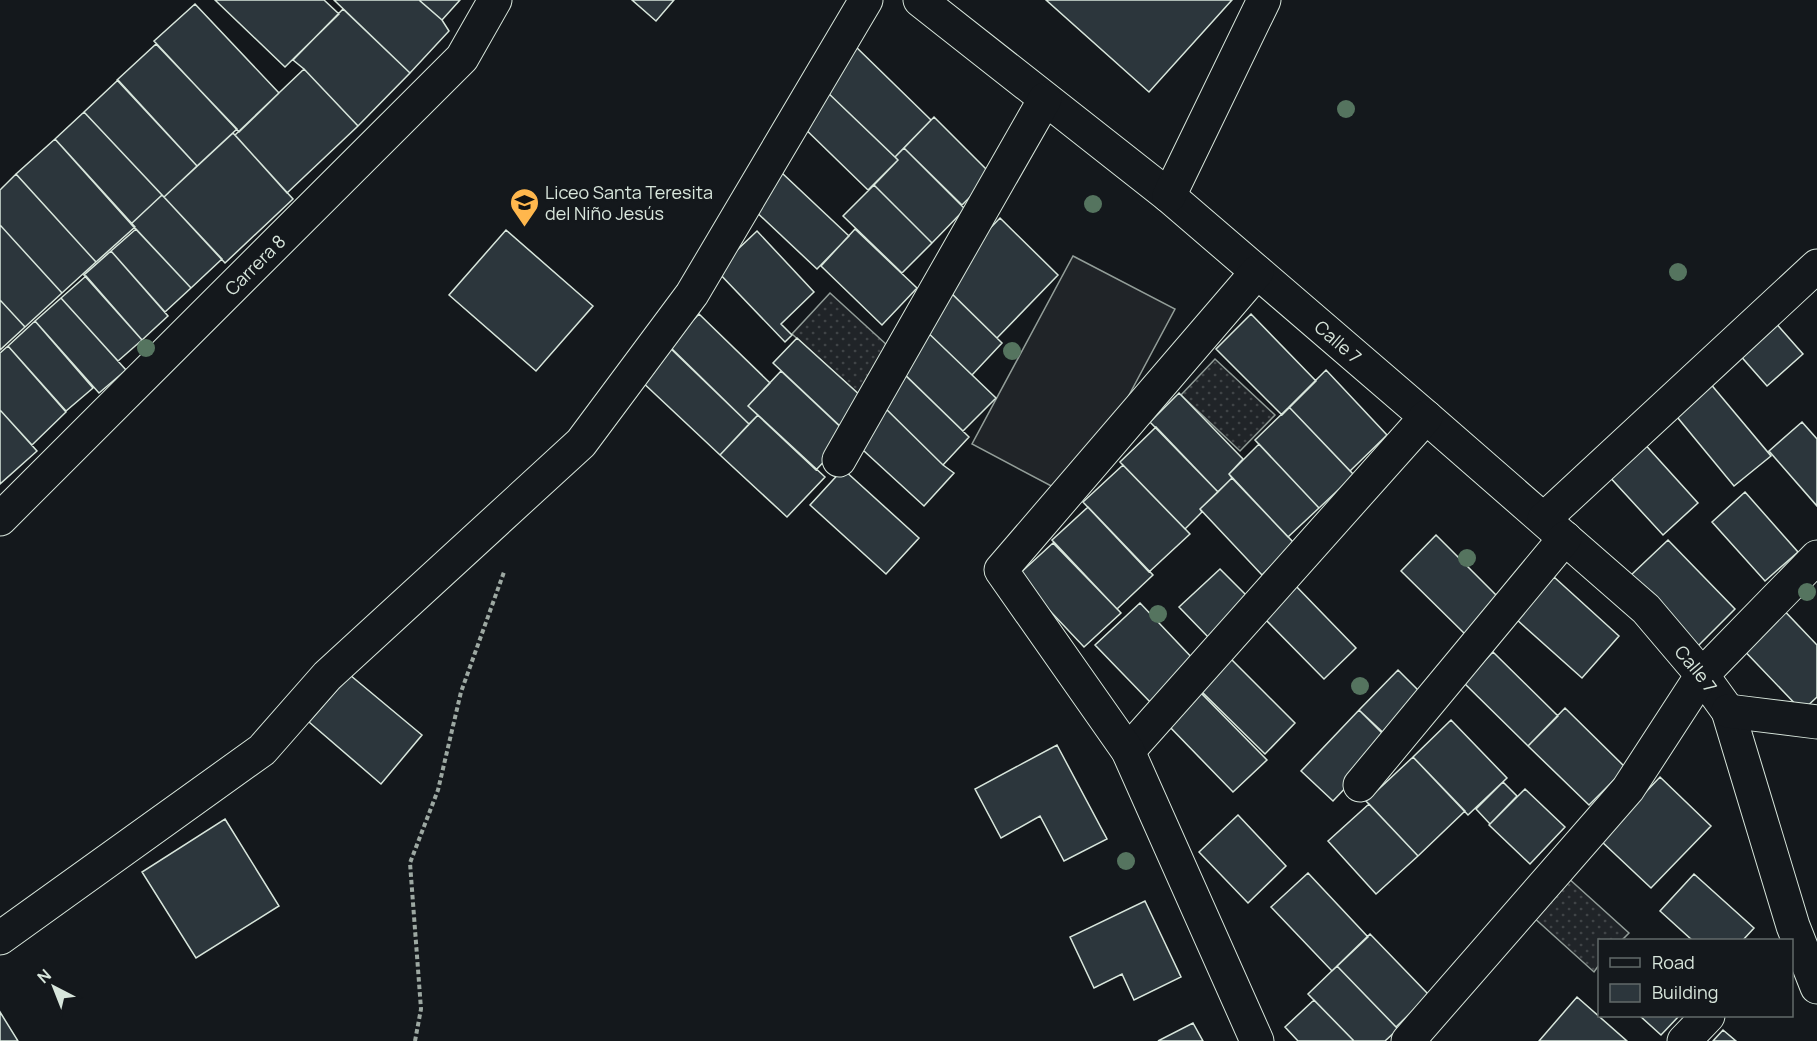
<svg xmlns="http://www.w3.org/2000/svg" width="1817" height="1041" viewBox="0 0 1817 1041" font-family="Manrope,sans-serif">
<defs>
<pattern id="grass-dots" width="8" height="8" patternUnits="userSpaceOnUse" patternTransform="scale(1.5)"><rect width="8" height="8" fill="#202428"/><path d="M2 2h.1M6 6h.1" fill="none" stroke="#404447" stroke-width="1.8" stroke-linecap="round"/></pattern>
</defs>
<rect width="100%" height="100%" fill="#14181c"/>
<path fill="url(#grass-dots)" stroke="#939e99" stroke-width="1.5" d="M830,293l69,63 -37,41 -70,-63z
M1215,359l60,56 -35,36 -59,-56z
M1567,877l62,56 -7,7h-22l-1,25 -5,7 -62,-56z"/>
<path fill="#202428" stroke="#939e99" stroke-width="1.5" d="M1073,256l102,53 -101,189 -102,-54z"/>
<path fill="#2c363c" stroke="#d8e6dc" stroke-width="1.5" d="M215,0h109l15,14 -54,53z
M334,0h85l23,20 7,11 -39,42z
M419,0h41l-18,20z
M632,0h42l-18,21z
M1046,0h186l-83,92z
M195,4l84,89 -40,39 -85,-91z
M343,9l67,64 -52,53 -54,-57 -11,-9z
M156,44l81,85 -40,37 -80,-86z
M854,45l77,75 -36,37 -70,-67z
M304,69l54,57 -71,67 -52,-58z
M118,80l79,86 -33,31 -80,-85z
M825,90l73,70 -30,30 -72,-70z
M84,112l78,83 -31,29 -76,-85z
M934,117l58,58 -30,30 -58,-57z
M233,133l60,66 -68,64 -61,-66z
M55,139l80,88 -39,35 -80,-88z
M904,148l61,61 -33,34 -58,-58 24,-25 -3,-3z
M782,173l67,63 -32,33 -66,-62z
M16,174l80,88 -34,31 -62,-68v-35z
M874,185l58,58 -30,30 -59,-57z
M162,195l60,64 -31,29 -60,-64z
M1000,218l58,57 -61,63 -58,-57z
M0,225l62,68 -37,34 -25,-27z
M136,229l55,59 -26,24 -54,-61z
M855,229l62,59 -35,37 -61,-59z
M506,230l87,76 -57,65 -87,-76z
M757,231l57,61 -33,32 11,11 -7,7 -69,-72z
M111,251l57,65 -26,24 -58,-65z
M86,276l56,64 -24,21 -57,-63z
M948,290l54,53 -30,32 -51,-49z
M61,298l65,72 -27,23 -64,-72z
M0,300l25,27 -25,23z
M699,314l71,69 -22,23 10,9 -9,9 -81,-78z
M1251,314l65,67 -34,34 -66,-66z
M35,321l58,67 -27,23 -58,-65z
M1774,321l29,33 -36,32 -29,-33z
M921,326l75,72 -33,33 -68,-66z
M797,338l65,59 -21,30 -68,-64z
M8,346l58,66 -34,33 -32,-35v-57z
M670,347l79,77 -29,31 -81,-76z
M1326,370l61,65 -37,36 -61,-64z
M781,371l68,64 -33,35 -68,-64z
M904,374l65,63 -26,28 -65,-64z
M1709,382l62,74 -37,30 -61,-74z
M1179,393l64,66 -14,15 3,4 -14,14 -68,-70z
M883,406l60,59 11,8 -30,33 -72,-66z
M1289,407l65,68 -35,33 -64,-68z
M0,410l37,41 -37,33z
M758,415l67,62 -38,40 -67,-62z
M1802,422l15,17v67l-48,-55z
M1156,427l62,65 -18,17 2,3 -17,17 -65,-67z
M1641,440l57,63 -35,32 -57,-62z
M1259,444l60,64 -31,29 -59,-63z
M1123,465l67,69 -41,38 -66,-70z
M843,469l76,69 -33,36 -76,-69z
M1232,478l62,65 -32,32 -62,-66z
M1745,492l53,60 -33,29 -53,-59z
M1088,507l65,68 -36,34 -65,-69z
M1436,535l68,68 -35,35 -68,-67z
M1668,540l67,69 -37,37 -68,-70z
M1053,543l68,70 -37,34 -67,-71z
M1220,569l31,31 -41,39 -31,-32z
M1554,577l65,59 -37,42 -66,-59z
M1293,583l63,65 -32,31 -63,-64z
M1776,602l41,43v52l-15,14 -67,-70z
M1140,603l56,59 -44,42 -57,-59z
M1493,652l65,64 -30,30 -65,-64z
M1230,658l65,65 -30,31 -66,-65z
M1398,670l26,26 -39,40 -26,-26z
M350,675l72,60 -41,49 -72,-62z
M1199,691l68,69 -34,32 -67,-69z
M1565,708l61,60 -37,37 -61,-59z
M1359,710l32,30 -58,61 -32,-30z
M1451,720l56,58 -39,37 -55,-58z
M1057,745l50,94 -43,22 -24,-45 -39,22 -26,-49z
M1413,757l52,54 -47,45 -52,-55z
M1660,777l51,49 -60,62 -51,-48z
M1503,782l14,14 -27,28 -14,-15z
M1525,789l40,38 -35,37 -41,-39z
M1369,804l49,52 -42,38 -48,-53z
M1238,815l48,51 -38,37 -49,-51z
M225,819l54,87 -83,52 -54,-86z
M1308,873l60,64 -36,34 -61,-64z
M1694,874l60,54 -11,12h-51l-32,-29z
M1145,901l36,76 -47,23 -12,-26 -28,14 -24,-51z
M1370,934l59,61 -33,32 -59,-61z
M1337,966l61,63 -13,12h-31l-46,-47z
M1577,997l50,44h-88z
M1314,1000l40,41h-56l-13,-14z
M0,1012l18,29h-18z
M1640,1016h39l-18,19z
M1193,1023l10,18h-45z
M1723,1030l13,11h-23z"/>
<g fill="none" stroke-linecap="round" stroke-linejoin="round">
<defs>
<g id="street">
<path id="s1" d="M920,0l249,196 257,221 220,192 56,66 26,36 65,215 24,61"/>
<path d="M1169,196l95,-196"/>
<path d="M839,460l206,-361"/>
<path id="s2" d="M0,519l462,-461 33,-58"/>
<path d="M1544,519l273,-253"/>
<path d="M1728,711l89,11"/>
<path d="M1128,751l298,-334"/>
<path d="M1360,785l205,-247"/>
<path d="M0,938l262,-188 65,-74 254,-233 111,-149 174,-294"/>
<path d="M1257,1041l-129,-290 -127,-181 256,-298"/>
<path d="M1408,1041l220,-252 74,-114 115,-118"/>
<path d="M1684,1041l24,-25"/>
</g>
</defs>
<use href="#street" stroke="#d8e6dc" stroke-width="35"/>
<path stroke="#9da8a2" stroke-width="4" stroke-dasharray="4.5 3" stroke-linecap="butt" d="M415,1041l6,-32 -11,-146 28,-73 23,-98 43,-120"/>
<use href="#street" stroke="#14181c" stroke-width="33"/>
</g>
<g fill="#55745f">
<circle cx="1346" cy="109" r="9"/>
<circle cx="1093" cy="204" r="9"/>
<circle cx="1678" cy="272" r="9"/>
<circle cx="146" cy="348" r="9"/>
<circle cx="1012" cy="351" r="9"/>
<circle cx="1467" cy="558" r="9"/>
<circle cx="1807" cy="592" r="9"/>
<circle cx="1158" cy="614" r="9"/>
<circle cx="1360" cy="686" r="9"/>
<circle cx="1126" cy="861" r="9"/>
</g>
<defs>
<symbol id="school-pin" viewBox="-11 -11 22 30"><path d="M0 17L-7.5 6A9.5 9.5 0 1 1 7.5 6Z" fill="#ffb74d" stroke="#14181c"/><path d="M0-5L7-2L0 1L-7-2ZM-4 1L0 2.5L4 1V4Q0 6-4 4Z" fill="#111"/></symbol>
</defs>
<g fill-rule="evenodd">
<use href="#school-pin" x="508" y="186" width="33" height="45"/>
</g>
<g text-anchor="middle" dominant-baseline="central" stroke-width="4.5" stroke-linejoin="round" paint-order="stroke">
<g font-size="18" fill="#d8e6dc" stroke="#14181c" text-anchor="start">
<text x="545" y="192">Liceo Santa Teresita<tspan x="545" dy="21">del Niño Jesús</tspan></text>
</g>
<g font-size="18" fill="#d8e6dc" stroke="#14181c">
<text stroke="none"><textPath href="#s2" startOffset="360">Carrera 8</textPath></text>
<text stroke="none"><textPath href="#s1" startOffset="540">Calle 7</textPath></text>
<text stroke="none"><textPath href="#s1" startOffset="1026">Calle 7</textPath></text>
</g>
</g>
<rect x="1598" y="939" width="195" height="78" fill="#14181c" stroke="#626a69" stroke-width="1.5"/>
<rect x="1610" y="958" width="30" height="9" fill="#14181c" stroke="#626a69" stroke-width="1.5"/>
<text x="1652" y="969" font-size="18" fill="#d8e6dc">Road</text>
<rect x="1610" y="984" width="30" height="18" fill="#2c363c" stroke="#626a69" stroke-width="1.5"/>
<text x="1652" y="999" font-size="18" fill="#d8e6dc">Building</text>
<g transform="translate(54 987) rotate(318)" stroke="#14181c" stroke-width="4.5" paint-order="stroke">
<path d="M0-4.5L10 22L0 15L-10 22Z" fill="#d8e6dc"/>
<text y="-9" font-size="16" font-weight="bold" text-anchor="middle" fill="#d8e6dc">N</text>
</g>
</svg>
